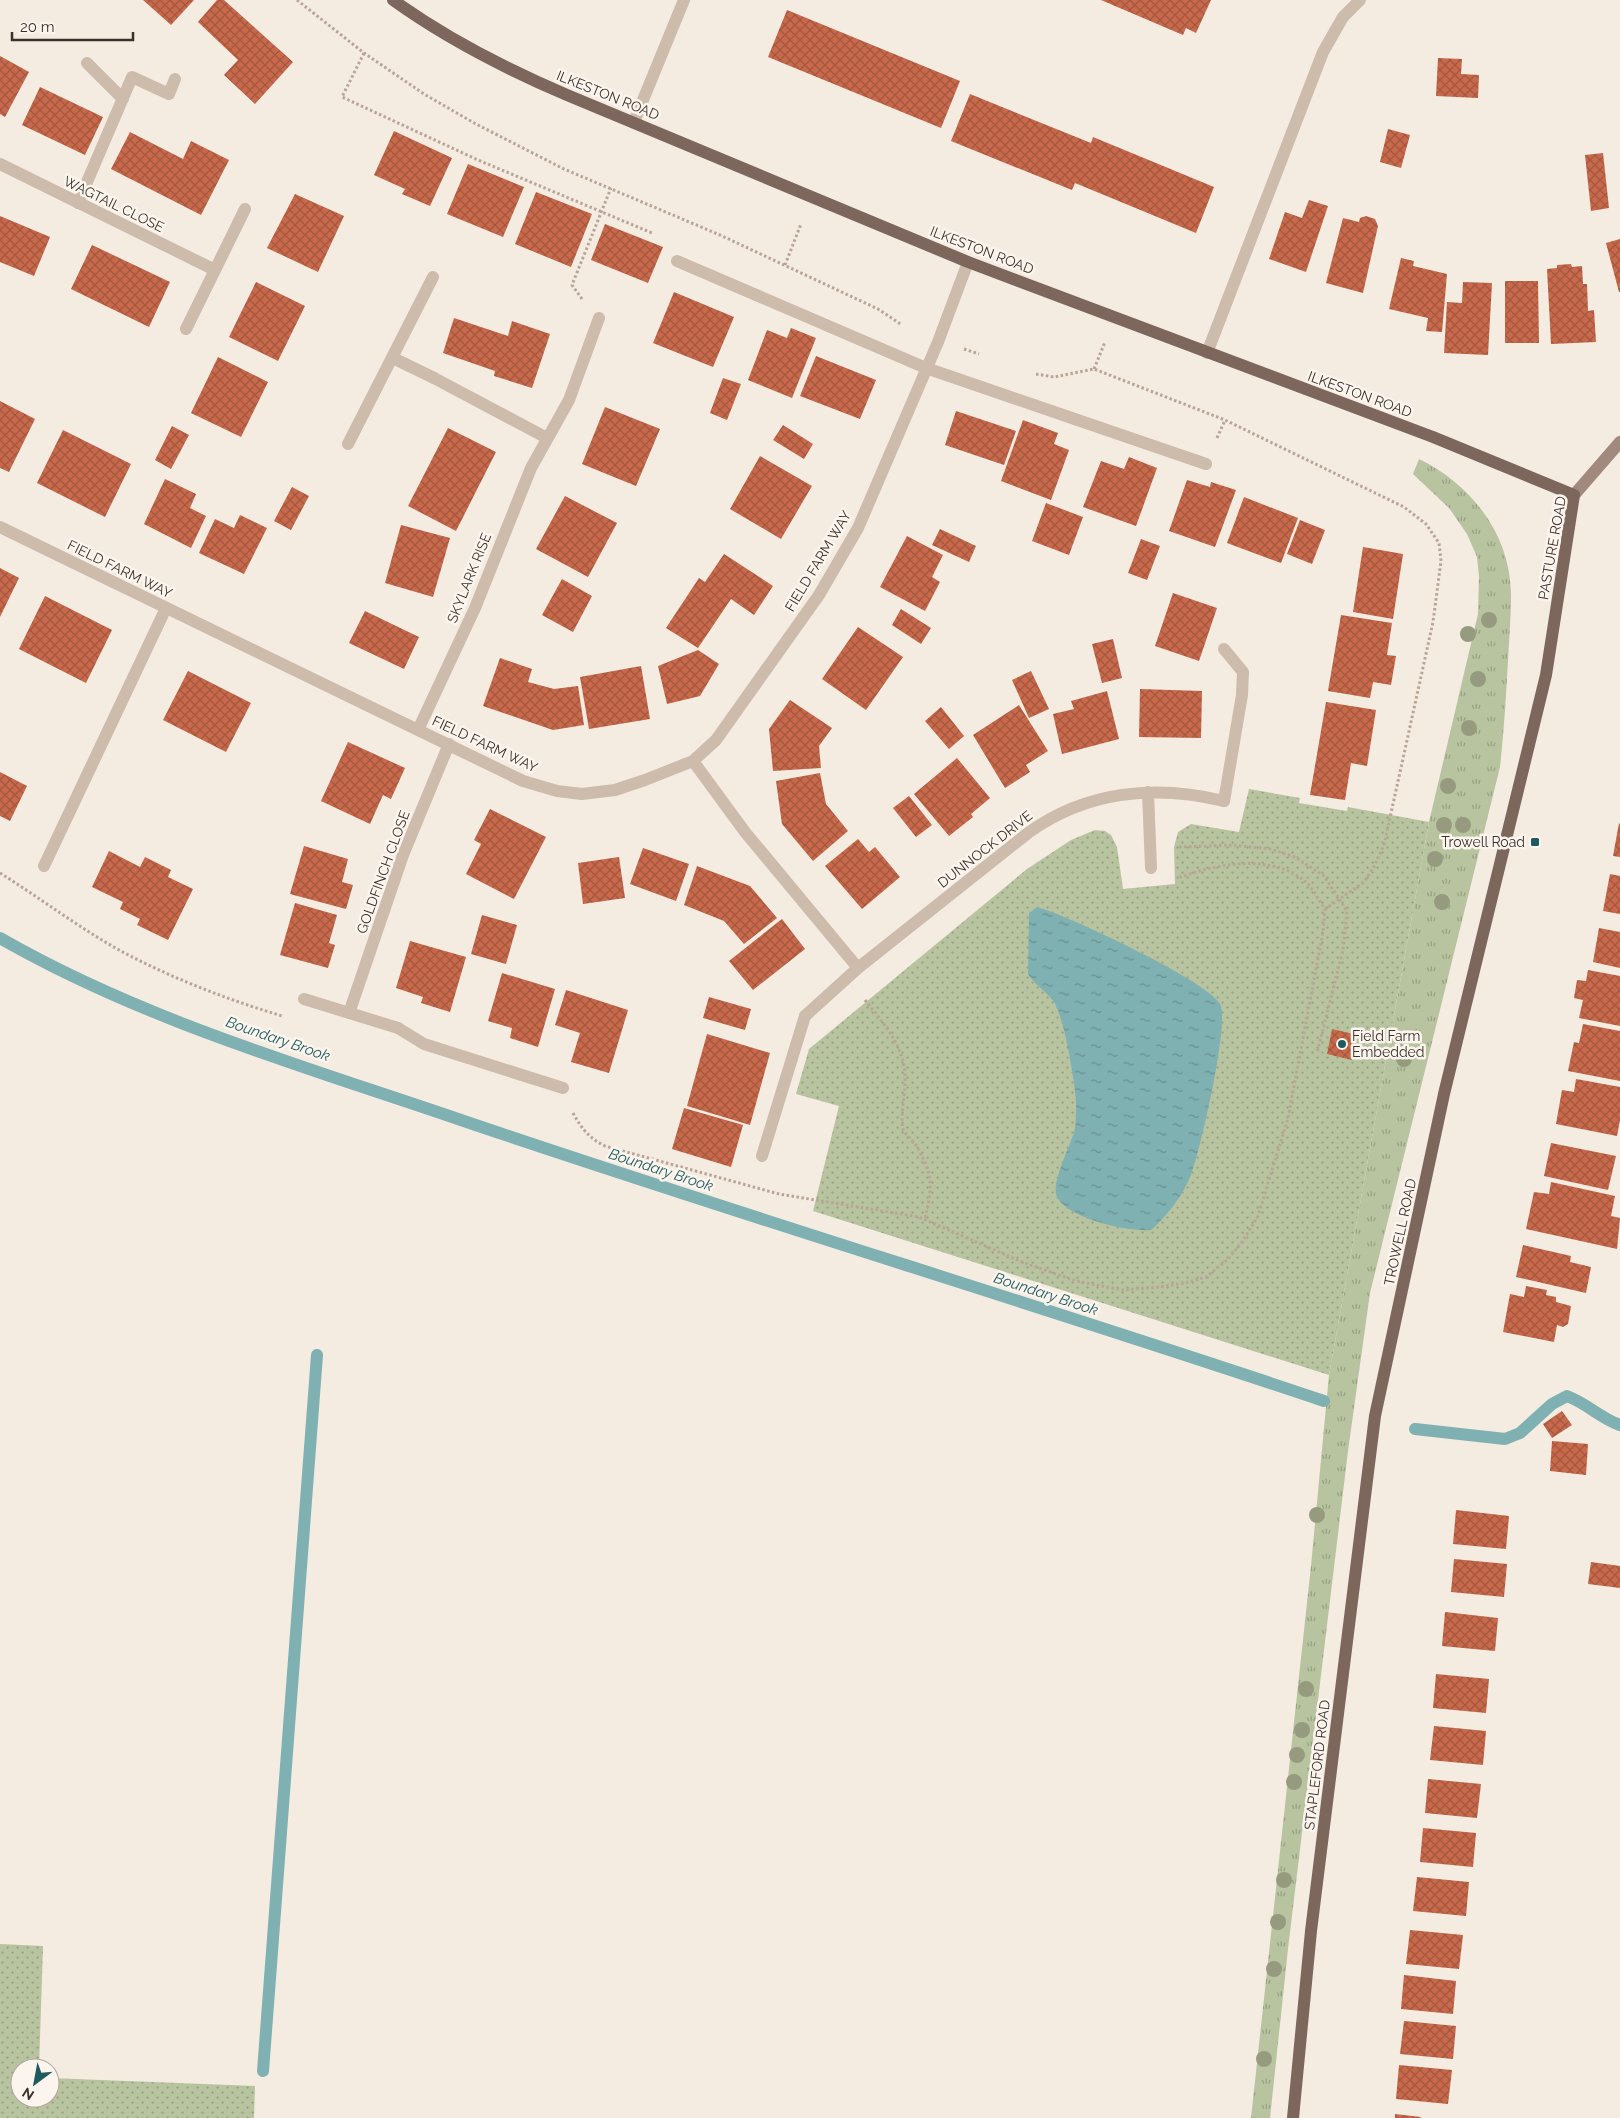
<svg xmlns="http://www.w3.org/2000/svg" width="1620" height="2118" viewBox="0 0 1620 2118" font-family="Raleway,sans-serif">
<defs>
<pattern id="grass-tufts" width="24" height="20" patternUnits="userSpaceOnUse" patternTransform="scale(1.25)"><rect width="24" height="20" fill="#b8c4a0"/><path d="M3 7l-1-3M5 7V3M7 7l1-3M15 17l-1-3M17 17v-4M19 17l1-3" fill="none" stroke="#97a083"/></pattern>
<pattern id="park-dots" width="8" height="8" patternUnits="userSpaceOnUse" patternTransform="scale(1.25)"><rect width="8" height="8" fill="#b8c4a0"/><path d="M2 2h.1M6 6h.1" fill="none" stroke="#97a083" stroke-width="1.8" stroke-linecap="round"/></pattern>
<pattern id="water-ripples" width="26" height="14" patternUnits="userSpaceOnUse" patternTransform="scale(1.25)"><rect width="26" height="14" fill="#7fb0b2"/><path d="M2 4q2-2 4 0t4 0M15 11q2-2 4 0t4 0" fill="none" stroke="#699091"/></pattern>
<pattern id="building-cross-hatch" width="8" height="8" patternUnits="userSpaceOnUse" patternTransform="scale(1.25)"><rect width="8" height="8" fill="#c8694b"/><path d="M0 0l8 8M0 8l8-8" fill="none" stroke="#a4573f"/></pattern>
</defs>
<rect width="100%" height="100%" fill="#f4ebe1"/>
<path fill="url(#grass-tufts)" d="M1419,459c53,26 92,76 92,137 0,22 -2,43 -3,65 -2,35 -4,70 -8,106l-130,526 -22,158 -60,498 -18,169h-19l60,-552 18,-191 100,-553 49,-208 1,-38 -2,-19 -10,-23 -18,-26 -36,-34z"/>
<path fill="url(#park-dots)" d="M1249,789l51,9 -1,5 48,8 1,-4 81,15 -100,553 -516,-164 26,-105 -43,-12 13,-45 218,-180 44,-29 24,-10 10,1 6,4 6,12 6,42 52,-5 -1,-37 4,-15 13,-8 48,8z
M0,1944l43,2 -4,122h-19v30h30v-20l205,8 -1,32h-254z"/>
<path fill="url(#water-ripples)" d="M1037,907c30,8 171,74 183,97 10,18 -20,148 -29,171 -8,20 -23,40 -40,55 -22,2 -83,-11 -94,-33 -7,-13 14,-52 18,-68 1,-8 1,-19 1,-27 -1,-20 -12,-85 -22,-100 -8,-11 -19,-17 -26,-28l1,-61z"/>
<g fill="none" stroke-linecap="round" stroke-linejoin="round">
<path stroke="#7fb0b2" stroke-width="12" d="M0,938c143,82 303,128 458,181 288,98 578,185 866,282
M1415,1429l90,10 15,-6 32,-29 15,-8c21,8 33,22 53,29
M263,2071l54,-716"/>
</g>
<path fill="url(#building-cross-hatch)" d="M143,0h51l-23,25z
M217,0h7l69,62 -38,42 -31,-29 14,-15 -40,-38z
M1101,0h110l-15,33 -10,-5 -3,7z
M787,10l173,71 -19,47 -173,-71z
M0,56l29,16 -24,45 -5,-3z
M1438,58l24,1 -1,15 18,1 -1,23 -42,-2z
M40,87l63,30 -18,38 -63,-30z
M970,94l121,49 2,-6 121,50 -18,46 -121,-50 -3,7 -121,-49z
M1388,129l22,6 -9,33 -21,-6z
M394,131l58,27 -22,48 -28,-12 3,-5 -31,-14z
M130,132l53,27 8,-18 38,19 -28,55 -90,-46z
M1603,153l6,55 -18,3 -6,-56z
M468,164l56,23 -21,50 -56,-23z
M536,192l56,22 -21,53 -56,-23z
M295,194l49,22 -26,56 -51,-24z
M1309,200l19,6 -22,66 -37,-13 16,-47 17,6z
M0,216l50,21 -16,39 -34,-14z
M1366,216l9,3 3,7 -15,67 -37,-10 17,-65 16,4 1,-4z
M605,224l58,23 -15,36 -57,-23z
M1620,239v53h-1l-13,-49z
M92,245l78,37 -21,45 -78,-38z
M1401,258l13,3 -1,5 34,8 -5,58 -16,-1 2,-13 -39,-9z
M1571,264l1,3 10,-1 1,18h4l1,27 6,-1 2,32 -45,2 -4,-75 10,-1v-3z
M1505,281h33l1,62h-34z
M256,282l49,24 -27,55 -49,-24z
M1463,282l29,1 -4,72 -44,-2 3,-51 15,1z
M674,292l60,25 -21,50 -60,-24z
M454,318l54,18 4,-15 38,13 -18,54 -38,-12 1,-5 -52,-18z
M791,328l25,10 -24,60 -44,-18 19,-50 20,8z
M816,356l60,24 -16,39 -60,-23z
M218,357l50,25 -27,55 -50,-24z
M723,378l18,6 -14,36 -17,-7z
M0,401l35,18 -26,53 -9,-4z
M605,407l55,22 -24,57 -54,-22z
M956,411l60,20 -12,34 -59,-20z
M1023,420l35,13 -4,11 15,6 -18,50 -50,-19z
M783,425l30,19 -9,15 -31,-19z
M172,426l17,9 -18,34 -16,-9z
M448,428l48,24 -40,79 -48,-25z
M63,430l68,34 -26,53 -68,-34z
M760,456l52,30 -31,53 -51,-30z
M1129,457l28,11 -21,58 -53,-19 18,-46 23,8z
M165,479l31,15 -6,14 16,8 -15,32 -47,-24z
M1187,480l23,7 1,-5 25,8 -21,57 -46,-16z
M292,487l17,9 -18,34 -17,-9z
M565,496l52,27 -29,54 -52,-28z
M1244,497l54,21 -17,45 -54,-20z
M1046,503l37,14 -14,38 -37,-14z
M240,515l27,13 -23,46 -45,-21 16,-34 19,9z
M1300,520l25,10 -13,34 -25,-10z
M401,525l49,13 -17,59 -48,-14z
M940,529l36,17 -7,16 -37,-17z
M907,536l36,19 -11,22 8,5 -15,29 -45,-24z
M1141,539l19,7 -13,34 -19,-7z
M1363,547l40,7 -10,65 -40,-7z
M724,554l49,32 -19,29 -23,-16 -33,49 -32,-20 33,-50 6,4z
M0,568l19,10 -19,39z
M562,579l30,17 -19,36 -31,-17z
M1173,593l44,15 -18,53 -44,-15z
M45,596l67,34 -26,53 -67,-34z
M901,609l30,19 -10,16 -29,-19z
M365,611l54,26 -15,32 -55,-26z
M1341,615l51,8 -5,32 9,1 -5,29 -18,-3 -3,16 -42,-7z
M858,627l45,30 -37,53 -44,-31z
M1113,639l9,39 -20,5 -10,-39z
M698,650l21,14 -19,32 -33,8 -9,-38z
M500,658l32,11 -4,13 26,7 24,-3 6,39 -31,5 -70,-24z
M641,666l9,53 -61,10 -9,-52z
M188,671l63,32 -25,49 -63,-32z
M1031,671l18,38 -20,9 -17,-38z
M1140,689l62,2 -1,47 -62,-1z
M1107,691l12,48 -57,15 -9,-40 21,-5 -3,-8z
M790,700l42,28 -13,18 2,22 -48,3 -4,-42z
M1326,702l50,8 -9,56 -16,-3 -6,37 -35,-5z
M1019,705l29,46 -22,14 4,7 -25,16 -32,-53z
M941,707l23,29 -15,13 -24,-28z
M348,742l57,26 -14,31 -8,-4 -13,29 -49,-23z
M957,758l33,40 -19,16 2,3 -24,19 -35,-42z
M0,772l27,14 -17,35 -10,-5z
M820,773l6,31 22,27 -35,30 -31,-37 -6,-43z
M909,796l23,29 -16,12 -23,-29z
M490,809l56,28 -32,62 -48,-25 15,-30 -7,-4z
M1619,823l1,1v33l-7,-1z
M858,839l11,13 6,-5 25,30 -38,32 -37,-43z
M304,846l44,13 -6,23 11,3 -7,24 -56,-15z
M643,848l46,16 -13,37 -46,-17z
M109,851l31,16 5,-10 26,13 -3,7 25,12 -25,51 -31,-15 3,-6 -20,-10 3,-7 -31,-15z
M619,857l6,41 -42,6 -5,-41z
M697,866l53,20 27,32 -33,26 -20,-23 -40,-16z
M1610,874l10,2v38l-17,-3z
M295,903l42,12 -8,28 6,2 -7,23 -48,-13z
M482,915l35,10 -11,39 -35,-10z
M782,919l23,30 -52,41 -24,-29z
M1599,928l21,4v36l-27,-6z
M410,941l56,16 -16,55 -29,-9 2,-6 -27,-9z
M1588,970l32,6v50l-41,-8 4,-18 -9,-2 3,-18 9,1z
M502,973l53,16 -17,58 -28,-9 2,-10 -24,-7z
M566,990l62,20 -19,63 -38,-11 9,-29 -25,-8z
M709,997l42,12 -6,21 -42,-12z
M1583,1024l37,7v50l-52,-10 6,-29 5,1z
M1332,1029l26,6 -6,25 -25,-6z
M707,1034l63,19 -20,72 -63,-19z
M1576,1079l44,8v33l-3,16 -61,-12 6,-34 12,2z
M684,1108l59,17 -12,42 -59,-18z
M1551,1143l65,13 -8,34 -64,-14z
M1551,1182l64,14 -4,20 9,2 -3,31 -91,-20 8,-37 15,2z
M1523,1245l48,11 -1,6 21,5 -5,26 -70,-16z
M1526,1286l21,4 -1,5 10,2v5l15,4 -3,18 -5,3 -6,-2 -3,17 -51,-10 7,-38 14,3z
M1562,1411l10,14 -20,13 -9,-14z
M1552,1441l36,3 -2,31 -36,-4z
M1456,1510l53,6 -3,33 -53,-5z
M1454,1559l53,5 -3,33 -53,-5z
M1591,1562l29,4v22l-32,-4z
M1445,1612l53,6 -3,33 -53,-5z
M1436,1674l53,5 -3,34 -53,-5z
M1434,1726l52,5 -3,34 -53,-5z
M1428,1779l53,5 -4,34 -52,-5z
M1423,1828l53,5 -3,34 -53,-5z
M1417,1877l52,5 -3,34 -53,-5z
M1410,1930l53,5 -4,34 -53,-5z
M1404,1975l52,6 -3,33 -52,-5z
M1404,2021l52,5 -3,33 -53,-5z
M1399,2065l53,5 -4,34 -52,-5z
M1395,2114l26,3 -1,1h-25z"/>
<g fill="none" stroke-linecap="round" stroke-linejoin="round">
<path stroke="#b9a596" stroke-width="3" stroke-dasharray="2.5 2.5" stroke-linecap="butt" d="M297,0l67,53 60,41 52,30 88,45 156,66 158,74 24,16
M364,53l-22,44 136,63 174,73
M785,265l16,-41
M582,299l-10,-14 39,-97
M964,349l15,5
M1094,369l11,-27
M1036,374l18,3 40,-8 131,51 179,87 22,17 13,19 2,18 -8,61 -49,223 -10,22 -10,15 -39,27c-5,-7 -10,-16 -15,-23 -32,-34 -93,-23 -132,-8
M1217,438l8,-18
M1179,847l54,-2 37,4 25,8 29,19 23,35 -4,39 -26,103
M0,873c40,25 78,54 119,77 52,28 107,49 163,66
M865,1000c20,25 42,49 40,83 0,15 -5,30 -2,46 2,6 10,11 14,18 17,29 15,41 8,72
M573,1113c8,15 17,26 32,33l174,48 140,23 103,45 54,19 46,9 37,-3 26,-4 21,-6 21,-17 15,-18 16,-26 30,-98 35,-186 2,-23"/>
<path stroke="#cdbbac" stroke-width="12" d="M87,63l36,36
M78,203l54,-126 37,17 6,-15
M677,261l249,107 280,96
M1207,353l116,-301 20,-35 17,-17
M393,358l41,20
M348,444l85,-167
M1224,649l19,23 -1,23 -18,106
M44,866l122,-258
M398,1028l26,16 139,44
M762,1156l43,-140"/>
<path stroke="#cdbbac" stroke-width="12" d="M0,164l215,106
M186,329l59,-120
M434,378l113,60
M0,527l523,254 34,10 25,3 33,-4 30,-10 48,-19 23,-21 103,-145 39,-67 80,-186 30,-80
M418,730l57,-122 56,-140 38,-68 30,-82
M693,761l52,71 113,136 170,-135c58,-42 127,-49 196,-32
M1148,792l3,76
M304,999l94,29
M349,1013l54,-158 46,-111
M805,1016l53,-48"/>
<path stroke="#cdbbac" stroke-width="12" d="M634,122l50,-122"/>
<path stroke="#a18a7d" stroke-width="12" d="M1574,495l46,-53"/>
<path stroke="#7d675c" stroke-width="12" d="M393,0c54,39 113,69 174,95l401,167 465,175 141,58 -28,180 -102,419 -69,322 -64,515 -18,187"/>
</g>
<g fill="#969b7f">
<circle cx="1489" cy="620" r="8"/>
<circle cx="1468" cy="634" r="8"/>
<circle cx="1478" cy="679" r="8"/>
<circle cx="1469" cy="728" r="8"/>
<circle cx="1448" cy="786" r="8"/>
<circle cx="1444" cy="825" r="8"/>
<circle cx="1463" cy="825" r="8"/>
<circle cx="1435" cy="859" r="8"/>
<circle cx="1442" cy="902" r="8"/>
<circle cx="1404" cy="1059" r="8"/>
<circle cx="1317" cy="1515" r="8"/>
<circle cx="1306" cy="1689" r="8"/>
<circle cx="1302" cy="1730" r="8"/>
<circle cx="1297" cy="1755" r="8"/>
<circle cx="1294" cy="1782" r="8"/>
<circle cx="1284" cy="1880" r="8"/>
<circle cx="1278" cy="1922" r="8"/>
<circle cx="1274" cy="1969" r="8"/>
<circle cx="1264" cy="2059" r="8"/>
</g>
<g fill="#1f5a5e" stroke="#fbf5ee" stroke-width="2">
<rect x="1530" y="837" width="10" height="10" rx="2.5"/>
<circle cx="1342" cy="1044" r="5"/>
</g>
<g text-anchor="middle" dominant-baseline="central" stroke-width="5" stroke-linejoin="round" paint-order="stroke">
<g font-size="14" fill="#3b302b" stroke="#fbf5ee">
<text transform="translate(608 95) rotate(22)">ILKESTON ROAD</text>
<text transform="translate(114 204) rotate(26)">WAGTAIL CLOSE</text>
<text transform="translate(982 250) rotate(21)">ILKESTON ROAD</text>
<text transform="translate(1360 394) rotate(20)">ILKESTON ROAD</text>
<text transform="translate(1552 548) rotate(-80)">PASTURE ROAD</text>
<text transform="translate(818 561) rotate(-59)">FIELD FARM WAY</text>
<text transform="translate(120 569) rotate(26)">FIELD FARM WAY</text>
<text transform="translate(469 578) rotate(-68)">SKYLARK RISE</text>
<text transform="translate(485 744) rotate(25)">FIELD FARM WAY</text>
<text transform="translate(985 849) rotate(-38)">DUNNOCK DRIVE</text>
<text transform="translate(383 872) rotate(-70)">GOLDFINCH CLOSE</text>
<text transform="translate(1400 1232) rotate(-78)">TROWELL ROAD</text>
<text transform="translate(1317 1765) rotate(-83)">STAPLEFORD ROAD</text>
</g>
<g font-size="14" fill="#3b302b" stroke="#fbf5ee" text-anchor="end">
<text x="1525" y="842">Trowell Road</text>
<text x="1352" y="1036" text-anchor="start">Field Farm<tspan x="1352" dy="16">Embedded</tspan></text>
</g>
<g font-size="15" font-style="italic" fill="#1f5a5e" stroke="#fbf5ee">
<text transform="translate(278 1039) rotate(19)">Boundary Brook</text>
<text transform="translate(661 1170) rotate(18)">Boundary Brook</text>
<text transform="translate(1046 1294) rotate(18)">Boundary Brook</text>
</g>
</g>
<g transform="translate(35 2083) rotate(212)"><circle r="24" fill="#fbf5ee" stroke="#aea6a0"/>
<path d="M0-4L9 19L0 12L-9 19Z" fill="#1f5a5e"/>
<text y="-8" font-size="14" font-weight="bold" text-anchor="middle" fill="#3b302b">N</text>
</g>
<path d="M12 32v8h121v-8" fill="none" stroke="#3b302b" stroke-width="2.5"/>
<text x="20" y="32" font-size="15" fill="#3b302b" stroke="#fbf5ee" stroke-width="4" paint-order="stroke">20 m</text>
</svg>
